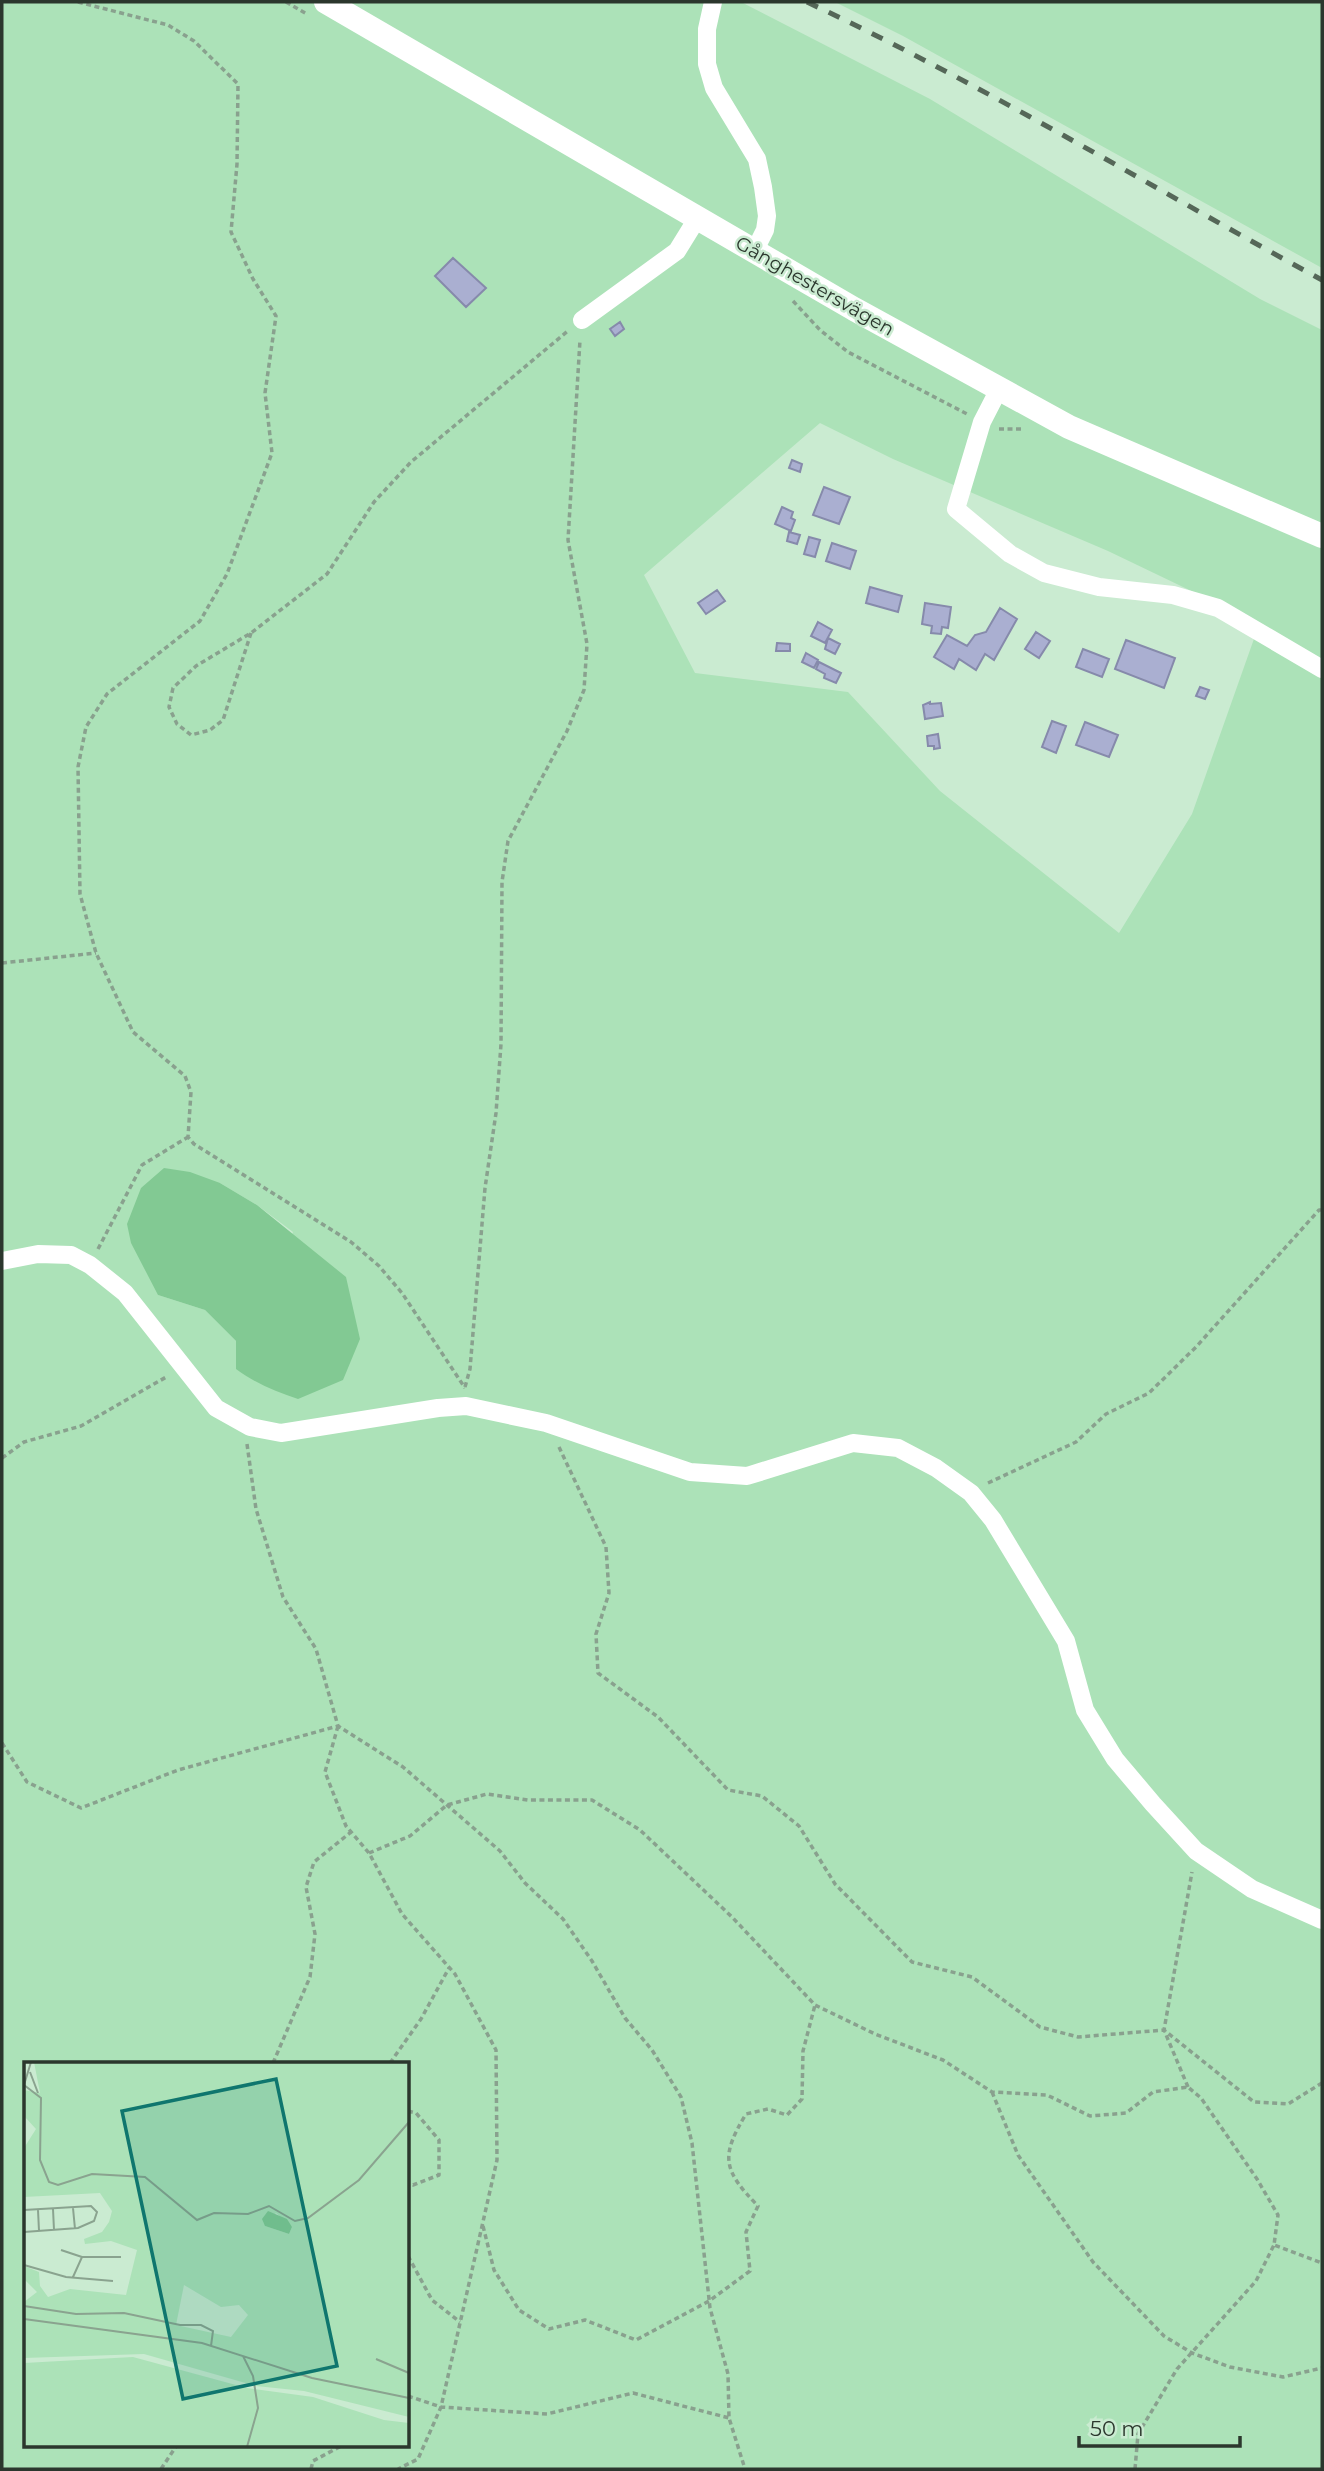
<svg xmlns="http://www.w3.org/2000/svg" width="1324" height="2471" viewBox="0 0 1324 2471" font-family="Montserrat,sans-serif">
<rect width="100%" height="100%" fill="#caebd1"/>
<path fill="#ace2b8" fill-rule="evenodd" d="M2,2h739l189,97 330,200 62,31v2139h-1320zM820,423l73,36 215,92 146,70 1,15 -63,178 -73,119 -179,-142 -92,-99 -153,-19 -51,-98zM220,1183l37,22 36,27 -57,137v-28l-31,-31 -47,-15zM26,2063h382v382h-382z
M835,2h487v266l-419,-232z"/>
<path fill="#82c993" d="M164,1168l26,4 30,11 37,22 89,72 14,62 -17,41 -45,19c-22,-7 -43,-16 -62,-30v-28l-31,-31 -47,-15 -27,-52 -4,-19 14,-36z"/>
<path fill="#aaafd1" stroke="#868aab" stroke-width="2" d="M453,258l33,30 -20,19 -31,-31z
M620,322l4,7 -9,7 -5,-7z
M792,460l10,4 -2,8 -11,-4z
M824,487l26,10 -11,27 -26,-9z
M782,507l11,5 -2,6 4,2 -4,11 -16,-7z
M789,532l11,3 -3,9 -10,-3z
M809,537l11,3 -5,17 -11,-3z
M832,543l24,8 -6,18 -24,-8z
M870,587l32,9 -4,16 -32,-9z
M717,590l8,11 -19,13 -8,-11z
M925,603l26,4 -3,21 -6,-1 -1,7 -10,-1 1,-7 -10,-2z
M1000,608l17,11 -23,41 -9,-6 -9,16 -17,-11 -5,10 -20,-12 13,-22 20,11 8,-11 11,-3z
M818,622l14,8 -7,13 -14,-7z
M1036,632l14,9 -11,17 -14,-9z
M828,638l12,6 -5,10 -10,-5z
M1126,640l49,18 -11,30 -49,-19z
M777,643l13,1v7h-14z
M1083,649l26,10 -7,18 -26,-10z
M806,653l12,7 -4,8 -12,-6z
M819,662l22,11 -5,10 -12,-5 1,-4 -9,-5z
M1200,687l9,3 -4,9 -9,-3z
M930,702v2l11,-1 2,13 -18,3 -2,-14z
M1052,721l14,5 -10,27 -14,-6z
M1085,722l33,13 -9,22 -33,-12z
M938,734l2,14 -6,1v-3h-6l-1,-10z"/>
<g fill="none" stroke-linecap="round" stroke-linejoin="round">
<path stroke="#89a18e" stroke-width="3.5" stroke-dasharray="5 3.5" stroke-linecap="butt" d="M78,2l90,23 26,16 44,43 -1,80 -6,68 22,47 23,37 -11,77 7,60 -45,121 -27,47 -93,73 -21,33 -8,40 2,127 16,59 37,79 52,44 6,16 -3,45 6,7 157,98 28,24 23,27 63,95
M286,2l21,12
M793,301l27,29 28,22 119,62
M999,429h23
M251,633l-28,87 -13,10 -19,5 -14,-11 -8,-17 4,-19 23,-22 55,-33 76,-59 47,-72 37,-40 158,-132
M2,963l94,-10
M98,1249l44,-84 46,-28
M465,1387l5,-18 15,-181 11,-75 5,-69 1,-162 6,-41 59,-110 17,-41 3,-46 -19,-104 12,-200
M247,1444l9,65 27,88 33,52 22,77 65,41 97,84 25,32 38,36 29,42 33,57 27,32 29,47 11,46 18,165 18,66 1,44 16,51
M559,1447l47,100 3,46 -13,41 2,39 60,44 70,73 34,6 37,30 36,58 77,78 60,15 68,50 38,10 86,-7 90,72 34,2 34,-21
M2,1458l22,-16 57,-16 87,-50
M988,1483l88,-41 30,-28 43,-21 47,-46 123,-137h3
M338,1726l-13,46 21,54 23,27 33,61 53,60 41,76 1,110 -56,247 -23,52 -20,10
M2,1743l25,39 54,26 97,-38 160,-44
M369,1853l41,-17 37,-31 40,-11 41,6h64l48,30 92,87 83,88 60,29 68,26 49,32 55,3 43,21 36,-3 27,-21 35,-5 13,11 56,81 21,36 -4,30 48,18
M273,2063l37,-86 5,-43 -9,-47 8,-25 37,-30
M390,2063l31,-44 28,-51
M1188,2087l-24,-57 28,-158
M992,2092l26,63 75,107 71,74 28,17 38,14 53,10 39,-9
M408,2111l8,2 23,27v35l-26,10 -5,-1
M483,2226l11,44 25,40 30,19 36,-9 51,20 73,-39 41,-30 -4,-39 12,-26c-35,-36 -38,-49 -12,-92l22,-5 19,6 15,-16 1,-48 12,-46
M408,2256l24,44 28,22
M408,2396l33,11 106,7 86,-21 96,25
M161,2469l16,-24
M311,2469l2,-8 30,-16
M1135,2469l3,-35 39,-65 79,-88 18,-36"/>
<path stroke="#fff" stroke-width="18" d="M713,2l-6,27v35l7,24 43,71 6,28 4,29 -2,14 -10,20
M582,320l95,-69 21,-34
M999,389l-17,33 -26,87 54,45 34,19 55,14 74,8 45,13 104,61
M2,1261l36,-7 33,1 19,10 35,28 91,115 34,19 31,6 157,-25 28,-2 80,17 144,49 57,4 106,-33 45,5 38,20 35,25 22,27 73,121 19,69 30,49 38,45 43,47 56,38 70,31"/>
<path stroke="#fff" stroke-width="24" d="M326,2l528,307 215,118 253,109"/>
<path stroke="#556758" stroke-width="5" stroke-dasharray="12 12" stroke-linecap="butt" d="M807,2c177,83 344,185 515,278"/>
</g>
<g text-anchor="middle" dominant-baseline="central" stroke-width="5" stroke-linejoin="round" paint-order="stroke">
<g font-size="19" fill="#2b372d" stroke="#caebd1">
<text transform="translate(815 286) rotate(30)">Gånghestersvägen</text>
</g>
</g>
<g transform="translate(24 2062)">
<rect width="385" height="385" fill="#caebd1"/>
<path d="M10,0h375v355l-105,-26 -48,-5 -112,-32 -120,4v-56l13,-10 -13,-13v-13l15,6 1,14 8,11 22,-8 56,6 11,-45 -26,-9 -26,3 -1,-5 18,-7 7,-10 3,-11 -12,-18 -76,4v-49l12,-19 -12,-13v-26l16,3zM252,151l16,14 -3,7 -24,-8zM160,223l37,22 18,-2 9,10 -17,22 -55,-12zM109,295l114,31 66,9 71,23 25,3v24h-385v-84z" fill="#ace2b8" fill-rule="evenodd"/>
<path d="M244,149l19,8 5,8 -3,7 -24,-8 -3,-7z" fill="#82c993"/>
<path fill="none" stroke="#8aa38f" stroke-width="2" d="M6,10l8,21M0,23l17,13 -1,62 9,22 9,3 34,-11 53,3 52,43 17,-7 34,1 21,-8 26,15 13,-3 51,-38 50,-58M0,23l7,-23M49,146l2,21M29,147l1,21M0,148l67,-4 6,6 -3,9 -16,7 -54,4M14,148l1,21M37,188l21,7M0,203l42,12 47,4M49,215l9,-20h39M0,244l52,8 48,-1 56,12h21l12,6 -2,15M0,257l178,24 110,35 97,20M219,294l10,20 5,32 -11,39M352,297l33,14"/>
<path fill="#0f766e" fill-opacity="0.15" stroke="#0f766e" stroke-width="3.5" d="M252,17l61,287 -154,33 -61,-288z"/>
<rect width="385" height="385" fill="none" stroke="#2b372d" stroke-width="3.5"/>
</g>
<rect width="1324" height="2471" fill="none" stroke="#2b372d" stroke-width="7"/>
<path d="M1079 2436v10h161v-10" fill="none" stroke="#2b372d" stroke-width="3.5"/>
<text x="1090" y="2436" font-size="21" fill="#2b372d" stroke="#caebd1" stroke-width="5" paint-order="stroke">50 m</text>
</svg>
